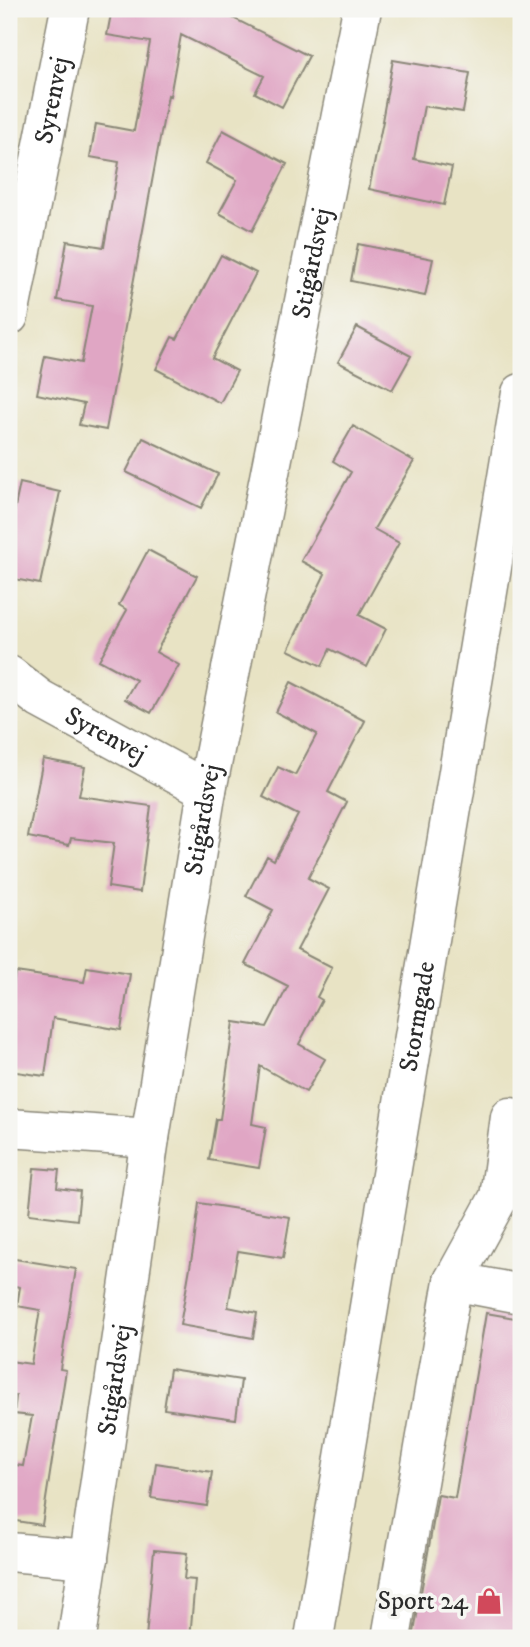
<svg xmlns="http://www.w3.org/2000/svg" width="530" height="1647" viewBox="0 0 530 1647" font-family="'IM FELL DW Pica',serif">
<rect width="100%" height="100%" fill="#f6f6f2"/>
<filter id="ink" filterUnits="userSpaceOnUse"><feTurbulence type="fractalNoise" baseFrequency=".0143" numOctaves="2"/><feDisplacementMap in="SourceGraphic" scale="14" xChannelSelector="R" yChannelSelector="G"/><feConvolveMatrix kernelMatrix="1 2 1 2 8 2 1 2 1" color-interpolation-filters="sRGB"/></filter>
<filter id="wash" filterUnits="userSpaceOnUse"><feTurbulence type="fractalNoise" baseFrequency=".00686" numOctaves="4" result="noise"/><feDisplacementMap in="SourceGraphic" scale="28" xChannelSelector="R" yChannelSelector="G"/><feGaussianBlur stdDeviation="1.57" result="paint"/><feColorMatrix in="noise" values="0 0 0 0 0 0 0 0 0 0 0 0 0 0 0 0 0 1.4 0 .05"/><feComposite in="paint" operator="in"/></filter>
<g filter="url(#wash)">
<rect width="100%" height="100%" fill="#e8e3c4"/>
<g id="blocks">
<path fill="#e0a6c4" d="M112,9h74l37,7 2,-2 84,42 -27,51 -27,-14 9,-17 -83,-41 -11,61 -2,-1 -62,335 -27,-5 5,-21 -47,-10 8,-38 36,7 11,-57 -35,-6 10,-59 37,6 15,-85 -29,-5 6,-33 38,7 16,-89 -43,-7z
M393,60l77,13 -7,39 -39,-6 -10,53 38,8 -8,38 -75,-16 14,-68h-1z
M223,130l64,34 -35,67 -33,-18 18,-33 -31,-17z
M358,244l75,15 -8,37 -74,-15z
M221,255l35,18 -44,85 25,13 -17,32 -64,-34 16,-32 5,2z
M357,327l54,29 -19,34 -54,-28z
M353,426l61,35 -40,68 25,14 -40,72 27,14 -19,38 -37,-18 -8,17 -34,-16 37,-76 -24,-13 50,-89 -18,-11z
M143,438l75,36 -17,34 -75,-36z
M20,483l40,9 -20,92 -31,-6v-42z
M148,550l49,26 -41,76 23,13 -28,48 -26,-14 11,-19 -37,-20 28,-50 -8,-5z
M291,682l74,39 -37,71 19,10 -39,76 21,11 -32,61 35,18 -15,29 5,3 -23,44 26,15 -19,33 -46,-26 -8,58 14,3 -7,41 -50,-8 7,-41h4l14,-97 33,5 21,-41 -43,-22 28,-54 -27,-14 21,-40 7,4 24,-45 -35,-18 15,-30 17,8 22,-41 -41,-22z
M43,759l42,8 -6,29 72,10 -11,86 -32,-5 6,-44 -43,-5 -2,7 -41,-8z
M87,967l43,7 -9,56 -68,-12 -8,58 -36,-5v-58l6,-41 69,10z
M34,1168l25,2 -2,18 23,3 -3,29 -48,-6z
M199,1203l91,14 -7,41 -45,-7 -10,56 29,6 -4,25 -73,-13 14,-81z
M9,1258l67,11 -16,100 6,1 -24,155 -33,-5v-56l14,2 9,-50 -18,-2 2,-18 -7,-1v-34l22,3 9,-54 -23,-4 3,-19 -11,-2z
M486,1313l35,6v319h-108l25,-143 17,3z
M170,1369l71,11 -5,39 -72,-10z
M156,1463l56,9 -5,34 -56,-8z
M154,1550l33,3 -3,26 11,1 -5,58h-44z"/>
</g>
</g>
<g filter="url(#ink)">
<use href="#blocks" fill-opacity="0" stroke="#8a8778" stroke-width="2"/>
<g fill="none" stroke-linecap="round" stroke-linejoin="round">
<defs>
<g id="minor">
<path id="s1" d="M9,316l61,-307"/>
<path id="s2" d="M9,675l31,24 167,91"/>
<path d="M9,1128l141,10"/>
<path d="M453,1281l46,-84 11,-80 11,2"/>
<path d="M9,1552l80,7"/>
<path id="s3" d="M77,1638l73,-500 57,-348 155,-781"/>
<path id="s4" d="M314,1638l207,-1245"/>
<path d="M391,1638l62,-357 68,13"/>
</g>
</defs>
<use href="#minor" stroke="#8a8778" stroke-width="41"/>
<use href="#minor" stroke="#fff" stroke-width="38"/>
</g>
</g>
<defs>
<symbol id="shop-bare" viewBox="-9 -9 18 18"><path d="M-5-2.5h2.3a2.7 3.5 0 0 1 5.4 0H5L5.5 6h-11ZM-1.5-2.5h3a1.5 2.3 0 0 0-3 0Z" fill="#d1495b" stroke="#f6f6f2" stroke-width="2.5" paint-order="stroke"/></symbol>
</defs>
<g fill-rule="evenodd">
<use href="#shop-bare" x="470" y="1582" width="38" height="38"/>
</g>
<g text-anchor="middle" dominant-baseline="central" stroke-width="7" stroke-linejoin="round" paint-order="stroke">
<g font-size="26" fill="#2b2b2b" stroke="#f6f6f2">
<text stroke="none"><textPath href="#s1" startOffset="220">Syrenvej</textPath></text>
<text stroke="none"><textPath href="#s3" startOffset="1395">Stigårdsvej</textPath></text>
<text stroke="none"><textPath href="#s2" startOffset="114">Syrenvej</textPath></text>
<text stroke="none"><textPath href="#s3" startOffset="828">Stigårdsvej</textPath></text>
<text stroke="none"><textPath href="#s4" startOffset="630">Stormgade</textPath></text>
<text stroke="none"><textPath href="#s3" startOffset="261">Stigårdsvej</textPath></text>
</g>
<g font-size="26" fill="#2b2b2b" stroke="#f6f6f2" text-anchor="end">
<text x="468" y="1601">Sport 24</text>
</g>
</g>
<rect width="530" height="1647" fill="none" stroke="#f6f6f2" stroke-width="35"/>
</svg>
